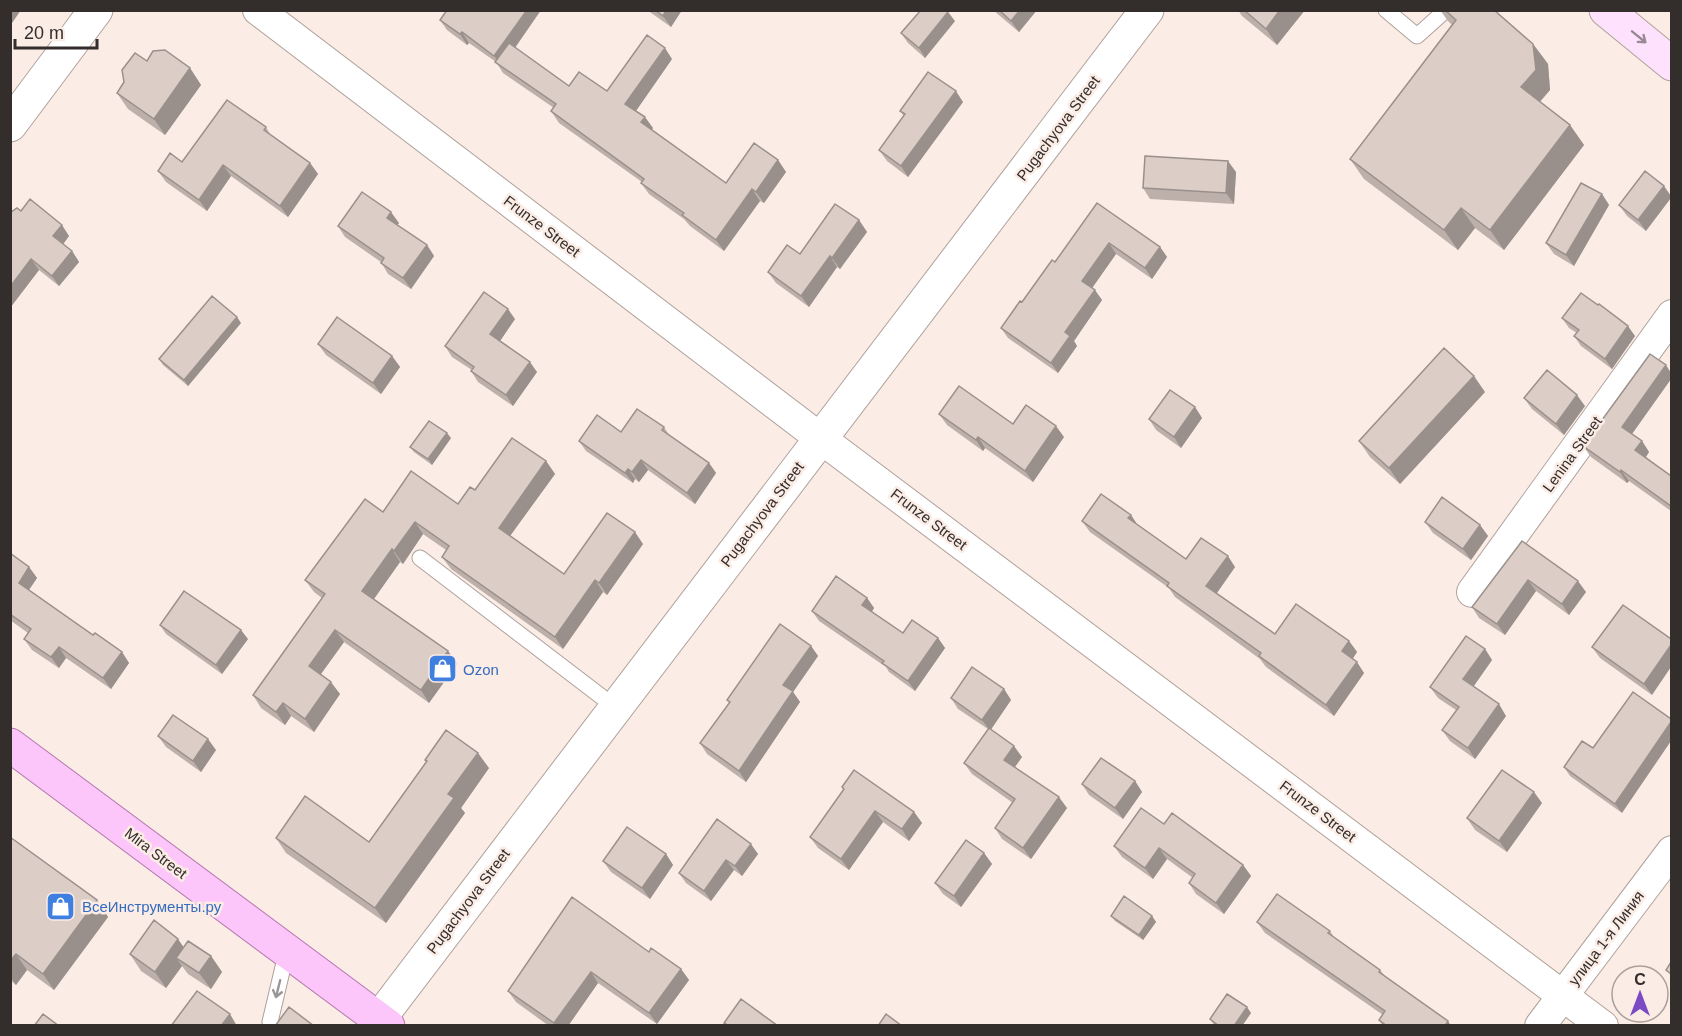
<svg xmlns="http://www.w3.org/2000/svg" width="1682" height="1036" viewBox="0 0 1682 1036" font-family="Arial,sans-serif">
<rect width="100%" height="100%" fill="#fbece5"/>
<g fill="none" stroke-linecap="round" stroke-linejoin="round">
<defs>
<path id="service" d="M1386,10l31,26 29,-26
M420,558l195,149
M275,1026l-5,-4 17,-72"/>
<path id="minor" d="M258,10l562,428 783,588
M1472,592l200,-277
M1540,1026l132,-175"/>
<path id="tertiary" d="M10,125l86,-115
M379,1019l768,-1009"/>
<path id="secondary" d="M1606,10l66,54"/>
<path id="primary" d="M10,745l378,281"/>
</defs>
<use href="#service" stroke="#afa19b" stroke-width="17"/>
<use href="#minor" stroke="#afa19b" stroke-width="32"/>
<use href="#tertiary" stroke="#afa19b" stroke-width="35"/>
<use href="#secondary" stroke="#afa19b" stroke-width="35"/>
<use href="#primary" stroke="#b478b0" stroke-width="35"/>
<use href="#service" stroke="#fff" stroke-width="15"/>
<use href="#minor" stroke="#fff" stroke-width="30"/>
<use href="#tertiary" stroke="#fff" stroke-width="33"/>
<use href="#secondary" stroke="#fee2fd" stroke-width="33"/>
<use href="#primary" stroke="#fcc6fb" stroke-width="33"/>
</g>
<path fill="#bdb0ab" d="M541,10l-26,38 54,38 38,5 65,-32 -36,52 17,17 -1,2 74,53 52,-23 8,12 -22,31 -4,-2 -36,50 -34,-25 -6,-7 -35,-25 -8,-11 1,-1 -83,-59 -8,-12 3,-3 -51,-35 -7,-11 -27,-19 -2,2 -20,-15 -7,-10z
M647,10h35l-11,17z
M993,10h44l-18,22z
M1238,10h67l-28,35 -35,-29z
M1440,10h54l39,34 15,20 2,26 -10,12 30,23 14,20 -80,105 -29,-22 -17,22 -94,-71 -14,-20 102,-134 -4,-4z
M955,21l-30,37 -17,-15 -7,-10z
M147,61l43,7 11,17 -36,50 -37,-26 -11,-16 7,-11z
M963,102l-55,75 -21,-16 -8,-11 25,-34 -4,-5z
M266,127l5,9 39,27 8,11 -30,43 -57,-41 -24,35 -41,-29 -8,-11 24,-9z
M1645,171l1,60 -19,-15 -8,-11z
M1236,172l-2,32 -84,-5 -7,-11z
M1602,194l7,11 -35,61 -20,-12 -8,-11z
M1097,203l63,44 7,10 -15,22 -36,-25 -24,34 10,12 -28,41 3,5 -19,27 -50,-35 -7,-10 54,-66z
M21,211l48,25 -6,8 9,7 7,11 -20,24 -20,-16 -29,38v-95z
M859,220l8,12 -27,37 -3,-2 -28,40 -33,-24 -8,-11z
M399,223l-2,2 30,20 7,11 -23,33 -23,-15 -7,-12 -36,-25 -7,-11z
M1562,318l73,18 -23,33 -31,-23 -7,-10 3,-3 -8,-5z
M515,319l-15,22 37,31 -24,34 -35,-24 -7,-11 1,-1 -20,-13 -7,-11z
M241,323l-53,63 -25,-21 -4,-6z
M318,344l74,12 8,11 -19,27 -55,-39z
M1671,379l-39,55 10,7 7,11 -3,5 25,19v35l-42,-30 -2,2 -36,-26 -8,-11z
M1485,392l-85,92 -30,-27 -11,-16z
M1524,398l61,8 -21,29 -32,-26z
M1195,407l7,11 -21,30 -25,-18 -7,-11z
M939,414l74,10 51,13 -31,45 -48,-34 -2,3 -36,-26z
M664,427l5,8 40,28 7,10 -21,31 -47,-34 -9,12 -4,-3 -2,4 -47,-32 -7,-10 42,-9z
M451,438l-19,27 -18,-13 -4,-5z
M546,461l9,13 -45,62 54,38 79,-30 -36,51 -4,-3 -40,57 -112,-80 -9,-12 4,-7 -23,-16 -20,30 -3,-2 -26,37 74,52 9,13 -28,39 -85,-61 -23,32 19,20 -26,38 -23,-16 -6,9 -24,-17 -8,-13 69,-97 -8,-6 -9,-12 78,-68 75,-8 17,-14z
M1131,515l6,9 49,35 49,8 -18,26 58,41 74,7 8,11 -5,7 12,14 -30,43 -68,-49 -6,-8 -85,-62 -6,-9 -79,-56 -8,-11z
M1425,522l55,3 8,11 -17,24 -38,-27z
M1522,541l64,51 -17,23 -33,-24 -31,44 -26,-17 -7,-11z
M10,553l19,14 8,11 -8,12 64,45 29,17 7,11 -18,26 -45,-31 -7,10 -27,-18 -8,-11 4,-6 -18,-13z
M867,598l7,10 -2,4 31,21 35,5 7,10 -30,43 -26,-19 -3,-5 -67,-46 -7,-10z
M1623,605l29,90 -52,-37 -8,-11z
M160,625l88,14 -26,35 -56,-40z
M811,646l7,10 -25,36 7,10 -54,80 -39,-28 -7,-11 29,-40 -2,-3z
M1485,649l7,11 -19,27 33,29 -31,43 -25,-18 -8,-11 14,-20 -18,-12 -8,-11z
M1004,689l7,11 -20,29 31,28 -7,10 52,41 -36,51 -29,-20 -7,-11 18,-25 -41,-29 -8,-11 24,-34 -30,-20 -7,-11z
M158,736l58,14 -15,22 -35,-25z
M1593,748l29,65 -52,-37 -6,-9z
M425,760l64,8 -28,40 4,5 -79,110 -100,-70 -10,-15 93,4 57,-80z
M1135,781l7,11 -19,27 -34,-24 -7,-11z
M842,787l72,25 8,11 -13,18 -26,-19 -34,48 -31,-22 -8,-11 33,-47z
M1542,803l-35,49 -32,-22 -8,-12z
M717,819l41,35 -16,22 -8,-6 -23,31 -25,-18 -7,-10z
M1164,824l79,41 8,11 -27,38 -28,-20 -7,-11 4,-5 -26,-19 -14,20 -31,-22 -8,-11z
M10,837l87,63 11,17 -54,73 -27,-20 -11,15 -6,-5z
M984,853l8,11 -31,43 -18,-13 -8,-11z
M666,854l7,11 -23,34 -39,-27 -8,-11z
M1111,916h41l4,6 -13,18 -28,-19z
M1257,922l73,9 4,6 46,33 5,6 66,50h-68l-4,-6 4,-5 -118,-82z
M184,947l27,9 11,16 -11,17 -23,-15 -6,-8 -16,22 -25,-17 -11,-17z
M649,952l32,17 8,11 -32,44 -59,-41 -30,43h-19l-33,-24 -8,-11z
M1251,1013l-9,13h-27l-5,-7z"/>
<path fill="#9a908b" d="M10,10h11l-11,16z
M527,10h14l-39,56 -8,-10z
M666,10h16l-11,17 -8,-11z
M1020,10h17l-18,22 -8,-11z
M1280,10h25l-28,35 -11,-16z
M948,12l7,9 -30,37 -6,-10z
M462,32l7,11 -2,2 -7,-11z
M1533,44l15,20 2,26 -15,17 -14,-20z
M665,48l7,11 -39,56 -8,-11z
M190,68l11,17 -36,50 -11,-16z
M956,91l7,11 -55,75 -7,-11z
M645,117l8,11 -4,5 -8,-11z
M1570,125l14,20 -80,105 -14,-20z
M778,160l8,12 -22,31 -8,-11z
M1228,161l8,11 -2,32 -8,-11z
M310,163l8,11 -30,43 -8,-11z
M223,165l8,11 -24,35 -8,-11z
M1664,186l7,10v2l-25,33 -8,-11z
M752,189l8,12 -36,50 -8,-11z
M1602,194l7,11 -35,61 -8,-11z
M1461,208l14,20 -17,22 -14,-20z
M391,212l8,11 -5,6 -7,-11z
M859,220l8,12 -27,37 -8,-11z
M62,225l7,11 -8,11 -8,-11z
M1109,243l7,11 -26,37 -8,-10z
M427,245l7,11 -23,33 -8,-11z
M1160,247l7,10 -15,22 -7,-11z
M72,251l7,11 -20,24 -7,-10z
M830,256l7,11 -28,40 -8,-11z
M31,259l8,11 -29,38v-21z
M1095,290l7,10 -28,41 3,5 -19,27 -7,-10 14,-31z
M508,309l7,10 -17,25 -8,-10z
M237,317l4,6 -53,63 -4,-6z
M1628,326l7,10 -23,33 -7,-10z
M392,356l8,11 -19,27 -8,-11z
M530,362l7,10 -24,34 -7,-11z
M1666,365l5,8v6l-42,59 -7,-11z
M1474,376l11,16 -85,92 -11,-16z
M1577,395l8,11 -21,29 -8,-11z
M1195,407l7,11 -21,30 -7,-11z
M1056,426l8,11 -31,45 -8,-11z
M447,433l4,5 -19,27 -4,-6z
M978,437l7,11 -2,3 -7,-11z
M1642,441l7,11 -6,9 -8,-11z
M641,460l7,10 -9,12 -7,-10z
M546,461l9,13 -48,66 -8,-12z
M709,463l7,10 -21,31 -8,-11z
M628,469l7,10 -2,4 -8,-10z
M1621,470l8,11 -2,2 -7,-11z
M1131,515l7,11 -10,-8z
M415,522l8,12 -20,30 -9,-13z
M1480,525l8,11 -17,24 -8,-11z
M635,532l8,12 -36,51 -8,-12z
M392,549l8,13 -29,41 -9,-12z
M1228,556l7,11 -21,30 -8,-11z
M29,567l8,11 -11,16 -7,-11z
M595,580l8,12 -40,57 -8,-12z
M1528,580l8,11 -31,44 -8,-11z
M1578,581l8,11 -17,23 -7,-11z
M867,598l7,10 -5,7 -7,-10z
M241,630l7,9 -26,35 -6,-9z
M335,630l9,12 -26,36 -9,-12z
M938,638l7,10 -30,43 -7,-10z
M1349,641l8,11 -7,11 -8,-12z
M1671,645v22l-19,28 -8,-11z
M811,646l7,10 -25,36 7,10 -54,80 -7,-11 44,-86z
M59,647l7,11 -7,10 -8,-11z
M1485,649l7,11 -21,30 -8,-11z
M448,651l9,13 -28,39 -8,-13z
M122,652l7,11 -18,26 -8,-11z
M1357,662l7,11 -30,43 -8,-11z
M331,682l9,12 -26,38 -9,-13z
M1004,689l7,11 -21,31 -8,-11z
M283,703l8,13 -6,9 -9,-13z
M1499,704l7,12 -31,43 -7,-11z
M1671,722v19l-49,72 -7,-9z
M208,739l8,11 -15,22 -8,-11z
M1014,746l8,11 -10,14 -8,-11z
M478,753l11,15 -28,40 4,5 -79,110 -11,-15 73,-114z
M1135,781l7,11 -19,27 -8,-11z
M1534,792l8,11 -35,49 -8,-11z
M1059,797l8,11 -36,51 -8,-11z
M875,811l8,11 -34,48 -8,-11z
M914,812l8,11 -13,18 -7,-12z
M751,844l7,10 -16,22 -7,-10z
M1159,848l8,11 -14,20 -8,-11z
M984,853l8,11 -31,43 -7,-11z
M666,854l7,11 -23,34 -8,-11z
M726,860l8,10 -23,31 -7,-10z
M1243,865l8,11 -27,38 -8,-11z
M97,900l11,17 -54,73 -11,-16z
M1152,916l4,6 -13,18 -4,-5z
M178,939l11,16 -13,3 6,8 -16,22 -11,-16z
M16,954l11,16 -11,15 -6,-9v-15z
M211,956l11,16 -11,17 -12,-16z
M681,969l8,11 -32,44 -8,-11z
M591,972l7,11 -30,43h-12l-2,-3z
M1247,1007l4,6 -9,13h-8z
M230,1014l7,12h-16z
M1448,1021l3,5h-6z"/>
<path fill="#dccdc7" stroke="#9a908b" stroke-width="1.5" d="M447,10h80l-33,46 -32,-24 -2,2 -20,-14z
M655,10h11l-3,6z
M921,10h26l1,2 -29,36 -18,-15z
M999,10h21l-9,11z
M1244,10h36l-14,19z
M1445,10h49l39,34 3,26 -15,17 49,38 -80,105 -29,-22 -17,22 -94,-71 106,-139z
M647,35l18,13 -40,56 20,13 -4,5 85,61 28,-40 24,17 -22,32 -4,-3 -36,51 -34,-25 2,-2 -43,-30 3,-4 -93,-68 5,-7 -61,-42 14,-19 60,43 10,-14 28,19z
M165,50l25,18 -36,51 -37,-26 7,-11 -2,-12 13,-17 12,8 6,-10z
M928,72l28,19 -55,75 -22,-16 26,-36 -5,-3z
M227,100l39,27 -2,3 46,33 -30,43 -57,-41 -24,35 -41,-29 12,-18 12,9z
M1145,156l83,5 -2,32 -83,-5z
M1645,171l19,15 -26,34 -19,-15z
M1581,183l21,11 -36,61 -20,-12z
M362,192l29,20 -4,6 40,27 -24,33 -22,-15 3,-5 -46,-32z
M30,199l32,26 -9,11 19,15 -20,25 -21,-17 -21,28v-74l7,-5 4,3z
M1097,203l63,44 -15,21 -36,-25 -27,38 13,9 -30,42 5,4 -19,27 -50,-35 19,-27 2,1 30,-42 3,2z
M835,204l24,16 -27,38 -2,-2 -29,40 -33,-24 19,-27 13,9z
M484,292l24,17 -18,25 40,28 -24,33 -35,-24 3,-4 -29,-21z
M1581,293l17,12 1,-1 29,22 -23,33 -31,-23 5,-6 -17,-12z
M212,296l25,21 -53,63 -25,-21z
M337,317l55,39 -19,27 -55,-39z
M1444,348l30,28 -85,92 -30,-27z
M1650,354l16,11 -44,62 20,14 -7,9 36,26v30l-50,-36 -1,2 -37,-26z
M1547,370l30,25 -21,29 -32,-26z
M959,386l54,38 13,-19 30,21 -31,45 -47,-34 -2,3 -37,-26z
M1170,390l25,17 -21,30 -25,-18z
M637,409l27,18 -2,3 47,33 -22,30 -46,-33 -9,12 -4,-3 -3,4 -46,-32 18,-26 24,17z
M429,421l18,12 -19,26 -18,-12z
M512,438l34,23 -47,67 65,46 43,-61 28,19 -36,51 -4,-3 -40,57 -113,-80 7,-11 -34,-24 -21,29 -2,-2 -30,42 86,60 -27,39 -86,-60 -26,36 22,16 -26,37 -22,-16 -7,9 -23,-17 72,-101 -20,-14 60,-81 18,13 28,-41 47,33 12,-17 5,3z
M1101,494l30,21 -3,3 58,41 15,-21 27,18 -22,30 69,48 21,-30 53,37 -7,10 15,11 -31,43 -67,-49 2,-3 -94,-67 2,-3 -87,-62z
M1442,497l38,28 -17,24 -38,-27z
M1522,541l56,40 -16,23 -34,-24 -31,44 -25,-17z
M10,553l19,14 -10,16 74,52 2,-2 27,19 -19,26 -44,-31 -8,10 -27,-18 7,-10 -21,-15z
M836,576l31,22 -5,7 41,28 9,-13 26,18 -30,43 -26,-18 2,-2 -72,-50z
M184,591l57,39 -25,35 -56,-40z
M1623,605l48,34v6l-27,39 -52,-37z
M780,624l31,22 -28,39 10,6 -54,80 -39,-28 30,-41 -3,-2z
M1466,636l19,13 -22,30 36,25 -31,44 -26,-18 17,-23 -29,-20z
M972,667l32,22 -22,31 -31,-22z
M1633,692l38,27v3l-56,82 -51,-37 18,-26 11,7z
M173,715l35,24 -15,22 -35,-25z
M989,728l25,18 -10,14 55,37 -36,51 -28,-20 20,-29 -51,-36z
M446,730l32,23 -30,41 6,4 -79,110 -99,-70 29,-42 64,46 58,-81 -2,-1z
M1101,758l34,23 -20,27 -33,-24z
M854,770l60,42 -12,17 -27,-18 -34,48 -31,-22 34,-48 -2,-2z
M1502,770l32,22 -35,49 -32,-23z
M1141,808l23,16 8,-11 71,52 -27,38 -27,-20 6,-9 -36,-26 -14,20 -31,-22z
M717,819l34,25 -16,22 -9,-6 -22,31 -25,-18z
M627,827l39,27 -24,34 -39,-27z
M10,837l87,63 -54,74 -27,-20 -6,7z
M966,840l18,13 -30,43 -19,-13z
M1277,894l53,37 -2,2 52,37 -1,2 69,49 -3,5h-58l-8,-6 6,-9 -128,-89z
M1124,896l28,20 -13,19 -28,-19z
M572,897l77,55 2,-4 30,21 -32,44 -58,-41 -37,51 -46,-32z
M154,920l24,19 -23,33 -25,-18z
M188,941l23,15 -12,17 -23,-15z
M1671,962v12l-5,-4z
M197,991l33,23 -9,12h-50z
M1227,994l20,13 -13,19h-15l-9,-7z
M741,999l37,27h-49l-5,-3z
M289,1007l25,19h-39z
M43,1014l16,12h-25z
M886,1014l16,12h-24z"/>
<defs><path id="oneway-shaft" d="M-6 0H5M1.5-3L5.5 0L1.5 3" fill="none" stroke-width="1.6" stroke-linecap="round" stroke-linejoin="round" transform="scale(1.5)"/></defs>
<use stroke="#988894" href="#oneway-shaft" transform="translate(1639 37) rotate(39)"/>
<use stroke="#999695" href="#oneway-shaft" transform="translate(278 989) rotate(104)"/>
<defs>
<symbol id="shop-square" viewBox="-11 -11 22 22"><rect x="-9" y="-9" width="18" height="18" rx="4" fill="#3f7fe0" stroke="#fbece5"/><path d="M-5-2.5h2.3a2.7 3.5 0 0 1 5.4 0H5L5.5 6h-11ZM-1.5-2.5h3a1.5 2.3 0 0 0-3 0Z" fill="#fff"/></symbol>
</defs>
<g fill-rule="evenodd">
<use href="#shop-square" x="426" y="652" width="33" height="33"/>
<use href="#shop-square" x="44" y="890" width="33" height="33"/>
</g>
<g text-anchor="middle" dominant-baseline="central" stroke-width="5" stroke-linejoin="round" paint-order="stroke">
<g font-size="15" fill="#332d2b" stroke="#fbece5">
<text transform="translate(1058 128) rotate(-53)">Pugachyova Street</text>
<text transform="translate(542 226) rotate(37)">Frunze Street</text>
<text transform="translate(1572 454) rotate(-54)">Lenina Street</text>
<text transform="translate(762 514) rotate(-53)">Pugachyova Street</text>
<text transform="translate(929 519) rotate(37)">Frunze Street</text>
<text transform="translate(1318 811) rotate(37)">Frunze Street</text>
<text transform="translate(156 853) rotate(37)">Mira Street</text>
<text transform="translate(468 901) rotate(-53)">Pugachyova Street</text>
<text transform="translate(1606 938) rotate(-53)">улица 1-я Линия</text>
</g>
<g font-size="15" fill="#366cbe" stroke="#fbece5" text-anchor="start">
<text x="463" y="669">Ozon</text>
<text x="82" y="906">ВсеИнструменты.ру</text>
</g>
</g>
<rect width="1682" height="1036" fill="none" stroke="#332d2b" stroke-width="24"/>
<g transform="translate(1640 994)"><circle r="28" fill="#fbece5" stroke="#aba09b" stroke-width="1.5"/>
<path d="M0-4.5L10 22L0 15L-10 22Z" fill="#7b4bc4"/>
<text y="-9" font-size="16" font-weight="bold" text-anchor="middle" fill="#332d2b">С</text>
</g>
<path d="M15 39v9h82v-9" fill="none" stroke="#332d2b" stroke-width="3"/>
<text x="24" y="39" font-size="18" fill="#332d2b" stroke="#fbece5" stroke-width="4.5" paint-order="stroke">20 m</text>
</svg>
